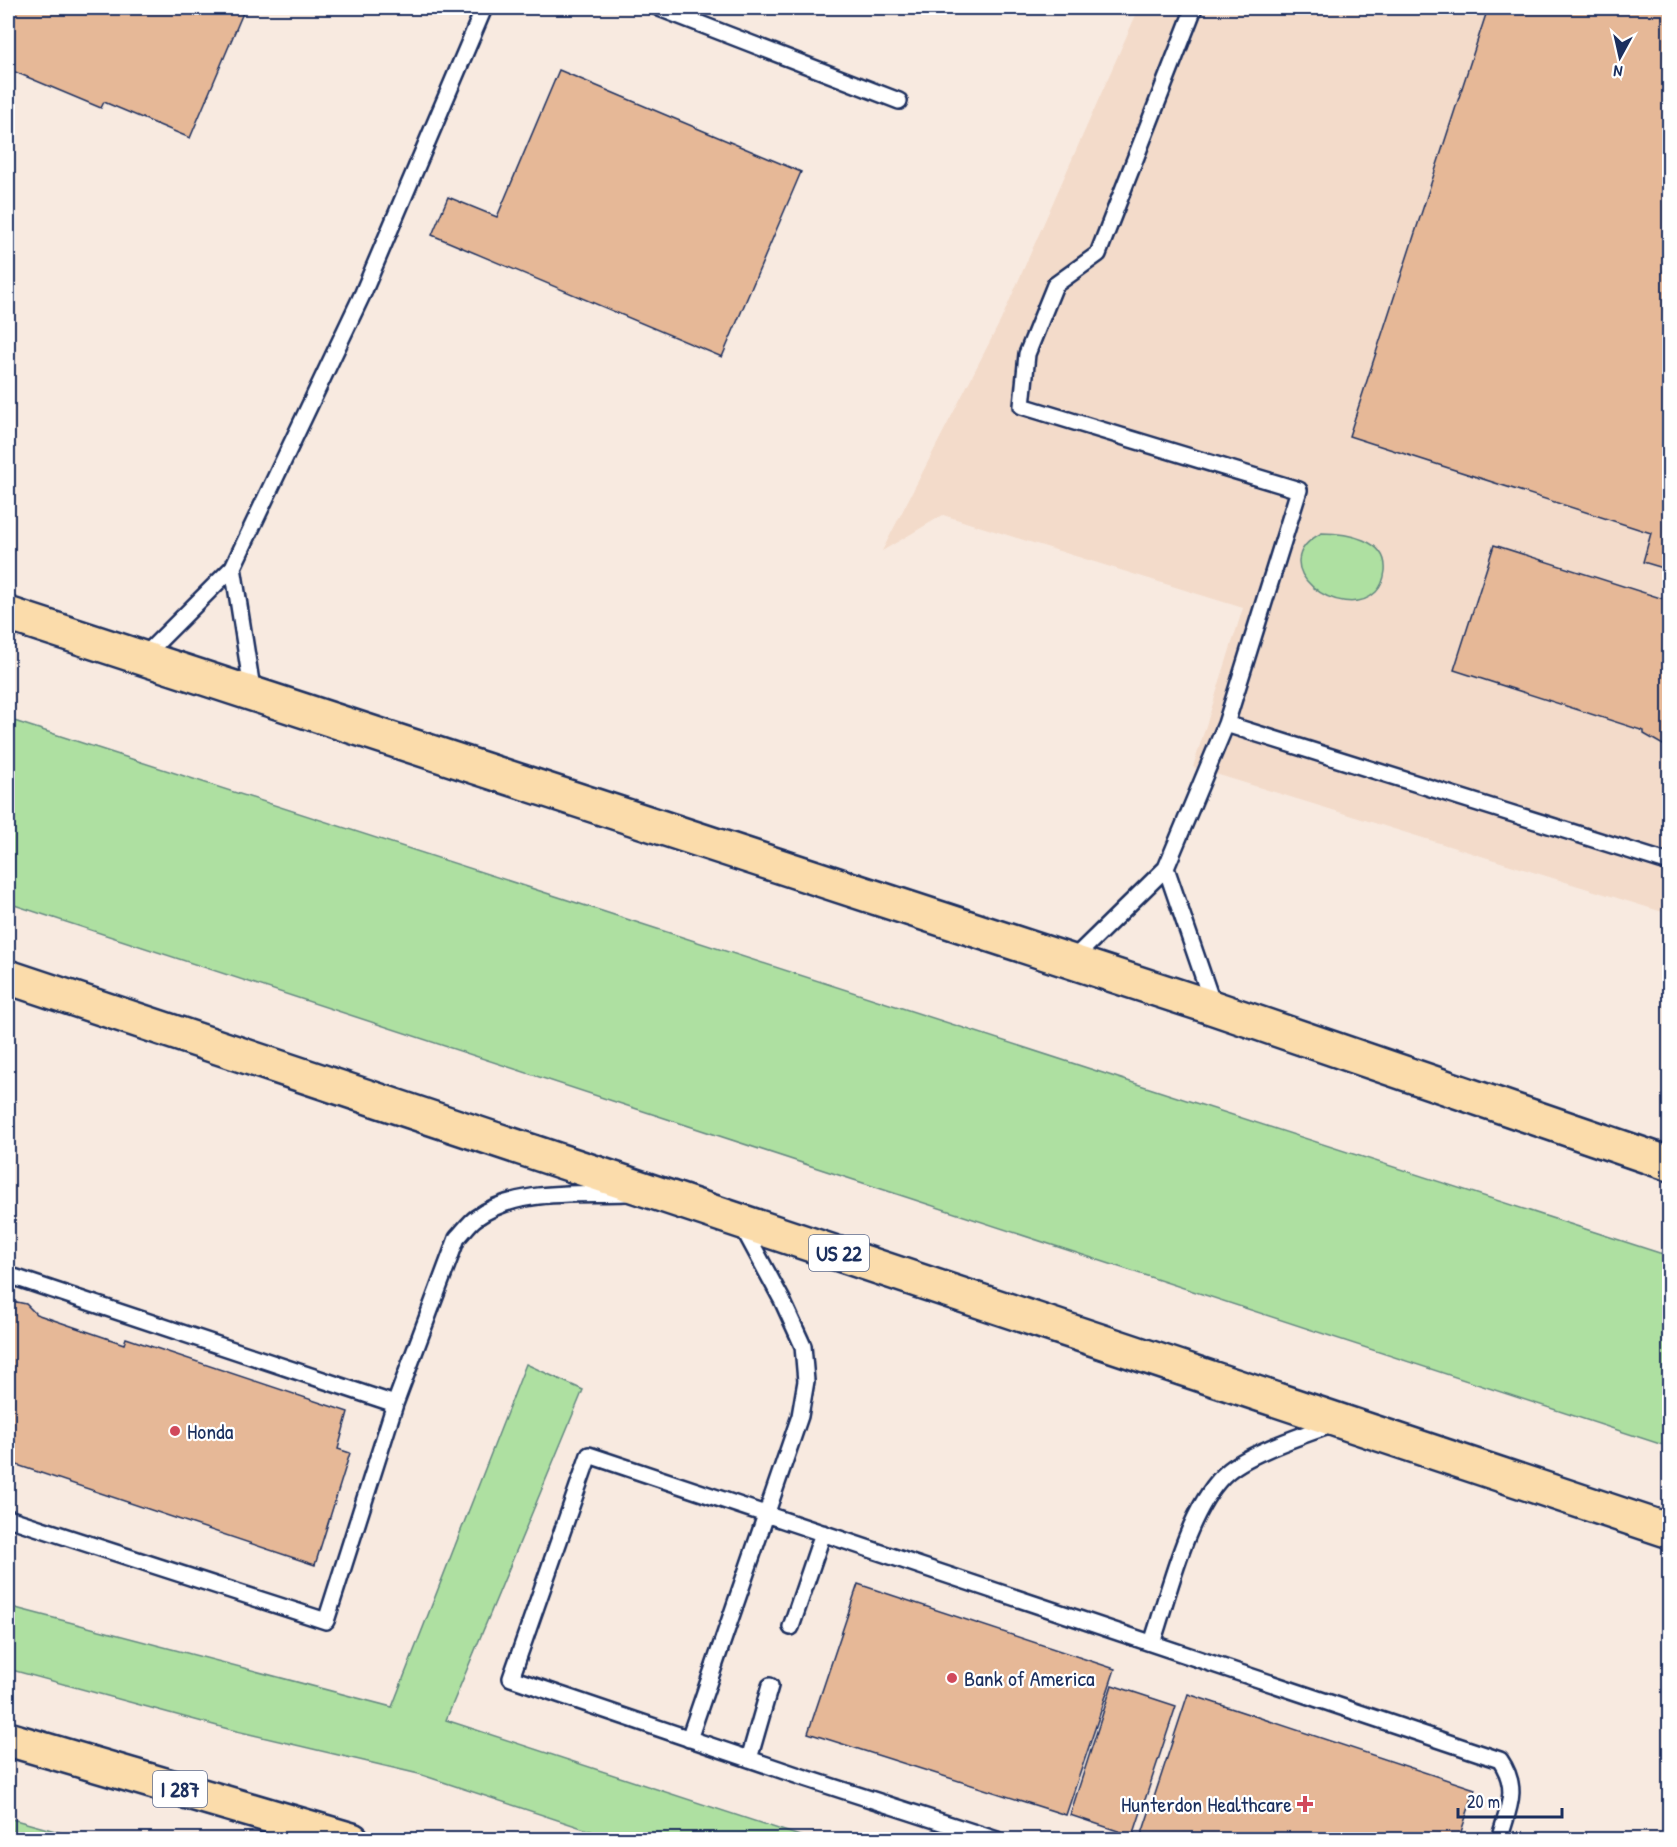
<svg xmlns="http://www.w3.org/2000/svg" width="1677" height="1847" viewBox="0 0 1677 1847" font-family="'Patrick Hand',sans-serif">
<rect width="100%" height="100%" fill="#f8eae0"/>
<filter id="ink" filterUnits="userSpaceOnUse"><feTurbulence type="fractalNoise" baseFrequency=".0167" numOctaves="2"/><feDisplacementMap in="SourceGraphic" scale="12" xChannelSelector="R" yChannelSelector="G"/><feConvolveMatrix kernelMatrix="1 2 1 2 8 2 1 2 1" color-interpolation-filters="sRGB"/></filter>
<g filter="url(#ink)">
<path fill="#f3dbca" d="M1139,8h530v906l-476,-147 50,-159 -300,-93 -61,36 119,-231z"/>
<path fill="#aee0a1" stroke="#648880" stroke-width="1.5" d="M1322,533c23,0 66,6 63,38 -1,8 -3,15 -9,21 -34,33 -117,-27 -54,-59z
M8,719l1661,537v191l-1661,-544z
M526,1364l57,26 -137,330 363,119h-194l-196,-65 -187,-44 -224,-61v-63l384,101z
M8,1818l76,21h-76z"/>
<path fill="#e6b897" stroke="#1b2f5e" stroke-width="1.5" d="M8,8h237l-55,130 -86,-36 -3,6 -93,-39z
M1488,8h182v562l-27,-8 8,-29 -302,-97z
M559,70l242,102 -79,185 -290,-122 16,-38 49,20z
M1494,545l176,56v148l-26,-15v-3l-190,-61z
M17,1302l9,2 10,10 88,30 2,-6 222,74 -10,37 12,4 -35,112 -307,-103v-156z
M858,1584l257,85 -49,146 -258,-82z
M1112,1685l64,21 -43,130 -63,-21z
M1188,1694l287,95 -14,43 2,8h-323z"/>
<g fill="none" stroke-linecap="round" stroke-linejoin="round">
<defs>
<path id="lane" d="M659,8l240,93
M1194,8l-96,246 -43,31 -28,69 -5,52 277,84 -73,234
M233,567l20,128
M141,659l92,-92 130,-274 121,-285
M1166,868l60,-144 444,139
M1071,961l95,-93 48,140
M8,1275l387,129 -69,217 -318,-103
M395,1404l62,-166c6,-6 12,-15 19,-20 41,-30 102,-23 150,-25
M791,1627l32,-94
M1152,1643c17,-50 34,-129 71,-167 21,-22 81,-41 111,-52
M689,1739l111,-323 6,-35 -3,-35 -21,-46 -41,-76
M749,1759l21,-73
M997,1840l-195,-63 -291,-99 78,-223 911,305c20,29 8,49 -1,80"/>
<path id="highway" d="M8,614l1206,394 456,156
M8,977l1662,554
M8,1739l344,101"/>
</defs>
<use href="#lane" stroke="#1b2f5e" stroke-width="20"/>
<use href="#highway" stroke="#1b2f5e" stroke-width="38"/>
<use href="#lane" stroke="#fff" stroke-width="15"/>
<use href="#highway" stroke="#fbdcab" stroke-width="33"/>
</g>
</g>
<g fill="#d1495b" stroke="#fff" stroke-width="2">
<circle cx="175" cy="1431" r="6"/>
<circle cx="952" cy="1678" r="6"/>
<path d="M1302 1795h6v6h6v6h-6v6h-6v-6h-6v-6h6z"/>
</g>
<g text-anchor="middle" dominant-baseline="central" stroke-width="4.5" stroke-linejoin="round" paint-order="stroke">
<g fill="#fff" stroke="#5f6d8e" stroke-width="1.5">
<rect x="809" y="1235" width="60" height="36" rx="4.5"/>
<rect x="153" y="1771" width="54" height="36" rx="4.5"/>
</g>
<g font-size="21" font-weight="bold" fill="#1b2f5e">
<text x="839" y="1253">US 22</text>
<text x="180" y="1789">I 287</text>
</g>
<g font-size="22" fill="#1b2f5e" stroke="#fff" text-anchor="start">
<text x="187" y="1431">Honda</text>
<text x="964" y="1678">Bank of America</text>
<text x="1292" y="1804" text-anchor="end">Hunterdon Healthcare</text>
</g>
</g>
<rect width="1677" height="1847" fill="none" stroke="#fff" stroke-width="30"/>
<rect x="15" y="15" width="1647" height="1817" fill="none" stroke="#1b2f5e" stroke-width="2" filter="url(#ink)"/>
<g transform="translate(1620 57) rotate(188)" stroke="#ffffff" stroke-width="4.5" paint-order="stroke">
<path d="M0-4.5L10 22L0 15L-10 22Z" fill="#1b2f5e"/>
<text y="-9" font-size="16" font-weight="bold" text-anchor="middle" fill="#1b2f5e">N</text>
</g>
<path d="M1458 1808v9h104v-9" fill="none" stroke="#1b2f5e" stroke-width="3"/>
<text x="1467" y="1808" font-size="18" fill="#1b2f5e" stroke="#ffffff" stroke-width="4.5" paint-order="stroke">20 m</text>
</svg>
